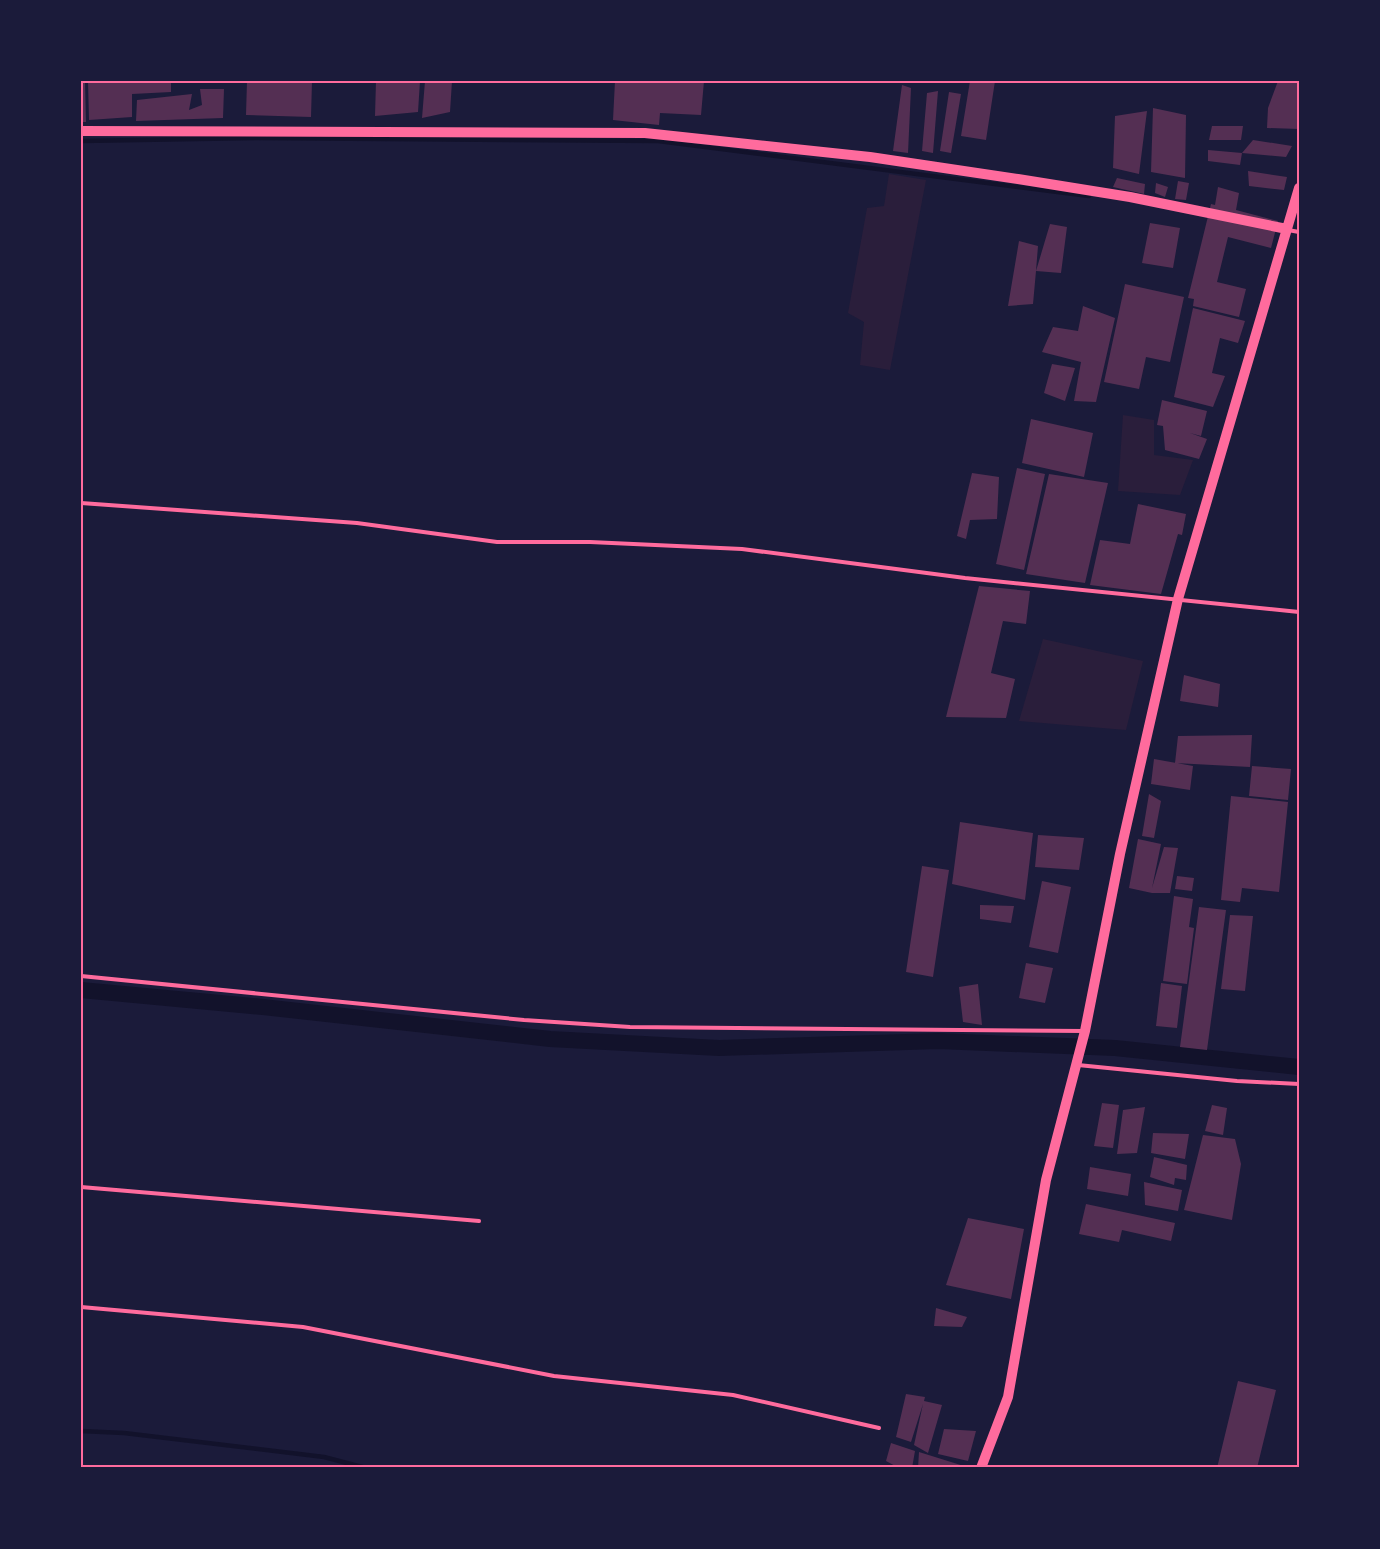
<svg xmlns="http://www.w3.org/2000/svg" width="1380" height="1549" viewBox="0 0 1380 1549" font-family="Mulish,sans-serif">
<rect width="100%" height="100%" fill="#1b1b3a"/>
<path fill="#2a1e3b" d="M889,174l37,6 -36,190 -30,-5 4,-43 -16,-9 19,-105 17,-2z
M1123,415l31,5v35l39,5 -13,35 -62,-4z
M1043,639l100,22 -17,69 -107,-9z"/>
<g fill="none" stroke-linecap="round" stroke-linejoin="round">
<path stroke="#12122b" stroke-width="4.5" d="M81,141l177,-3 400,3 431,55
M81,1431l43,2 200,24 42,11"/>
<path stroke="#12122b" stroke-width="16" d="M81,990l182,17 287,32 169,9 219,-7 177,7 184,19"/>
</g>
<path fill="#542f53" d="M81,81h4l1,41h-5z
M88,81h83v11l-39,2v23l-43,3z
M247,81h65l-1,36 -65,-2z
M376,81h44l-2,31 -43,4z
M425,81h27l-2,31 -28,6z
M615,81h89l-3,34 -41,-2 -1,12 -46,-5z
M970,81h25l-9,59 -25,-4z
M1278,81h21v48l-32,-1 1,-20z
M902,85l9,3 -3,65 -15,-2z
M200,89h24l-1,29 -87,3 1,-21 55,-6 -3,16 13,-5z
M938,91l-5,62 -11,-2 5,-58z
M949,92l12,2 -10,59 -11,-2z
M1153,108l33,7 -1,63 -34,-6z
M1147,111l-8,63 -26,-6 2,-52z
M1212,126h31l-2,14h-32z
M1253,140l39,6 -6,11 -44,-4z
M1208,150l34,3 -2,12 -32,-4z
M1248,171l39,6 -3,13 -35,-4z
M1117,178l28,6 -1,10 -31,-7z
M1178,181l11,2 -3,17 -11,-1z
M1156,183l12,4 -3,10 -10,-4z
M1218,187l21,6 -3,17 42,11 -7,27 -43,-11 -11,45 29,7 -7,28 -46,-11 1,-7 -6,-1 23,-94 4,1z
M1150,223l30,5 -7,40 -31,-5z
M1050,224l17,3 -6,46 -25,-2 -3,33 -25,2 11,-65 19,5 -2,25z
M1125,284l59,13 -14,65 -24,-5 -7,32 -35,-7z
M1083,306l32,12 -19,84 -22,-1 7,-39 -39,-10 11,-25 25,4z
M1193,308l52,13 -7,22 -18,-5 -8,35 13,3 -12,31 -39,-10z
M1052,364l23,4 -10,33 -21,-8z
M1162,400l45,11 -6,25 -11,-3 17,6 -8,20 -34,-9 -2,-24 -6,-1z
M1031,419l62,14 -9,44 -62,-14z
M1017,468l28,6 -21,96 -28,-6z
M972,473l27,4 -2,42 -27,1 -4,19 -9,-3z
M1049,474l59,9 -23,100 -59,-9z
M1138,504l48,10 -4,21 -4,-1 -17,60 -71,-9 10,-45 30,4z
M979,586l51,5 -4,33 -23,-3 -12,52 24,6 -9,39 -60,-1z
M1184,675l36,9 -2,23 -38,-6z
M1252,735l-2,32 -75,-4 3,-27z
M1154,759l39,7 -3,24 -39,-6z
M1252,766l39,3 -3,31 -39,-4z
M1149,794l12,7 -7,37 -12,-2z
M1231,796l57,6 -9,90 -37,-4 -2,14 -19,-2z
M960,822l73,11 -8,67 -73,-16z
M1038,835l46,3 -5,32 -44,-3z
M1138,839l23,5 -9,44 12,-41 14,1 -8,45h-18l-23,-5z
M922,866l27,4 -16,107 -27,-5z
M1177,876l17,2 -2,13 -17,-2z
M1042,881l29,6 -13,66 -29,-6z
M1174,896l19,3 -4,28 5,1 -7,56 -24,-3z
M980,905l34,1 -3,17 -31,-4z
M1199,907l27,3 -19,140 -27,-3z
M1230,915l23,1 -8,75 -24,-2z
M1026,963l27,5 -8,35 -26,-5z
M1161,983l21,3 -5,42 -21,-2z
M978,984l4,41 -19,-3 -4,-35z
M1102,1103l17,2 -6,43 -19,-2z
M1212,1105l15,3 -4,27 -18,-4z
M1145,1107l-8,46 -20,1 6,-44z
M1153,1133l36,1 -4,25 -34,-6z
M1203,1135l32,4 6,25 -9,56 -48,-10z
M1154,1157l33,8 -1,15 -11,-2 -1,7 -24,-8z
M1090,1167l41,7 -3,22 -41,-7z
M1144,1182l38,8 -4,21 -33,-6z
M1086,1204l89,19 -4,18 -49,-11 -3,12 -40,-8z
M968,1218l56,11 -13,70 -65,-14z
M936,1308l31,9 -5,10 -28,-1z
M1238,1381l38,9 -19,78h-40z
M906,1394l19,3 -1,4 18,4 -14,48 -14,-8 9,-41 -12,38 -15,-5z
M944,1429l32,2 -8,30 -30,-7z
M891,1443l24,8 -3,17h-13l-13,-7z
M919,1452l48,15v1h-49z"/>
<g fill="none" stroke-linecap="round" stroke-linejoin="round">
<path stroke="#ff6b9d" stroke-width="4" d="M1288,230l11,2
M81,503l276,20 140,19h93l152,7 223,29 334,34
M81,976l443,44 106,7 454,4
M1078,1065l159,16 62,3
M81,1187l398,34
M81,1307l222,20 251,49 179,19 146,33"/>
<path stroke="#ff6b9d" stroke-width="10" d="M81,131l564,2 225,24 148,22 112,18 157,32
M981,1468l27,-71 38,-217 39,-149 35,-177 58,-255 121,-411"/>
</g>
<rect width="1380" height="1549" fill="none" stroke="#1b1b3a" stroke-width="165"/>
<rect x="82" y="82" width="1216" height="1384" fill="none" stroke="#ff6b9d" stroke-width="2"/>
</svg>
